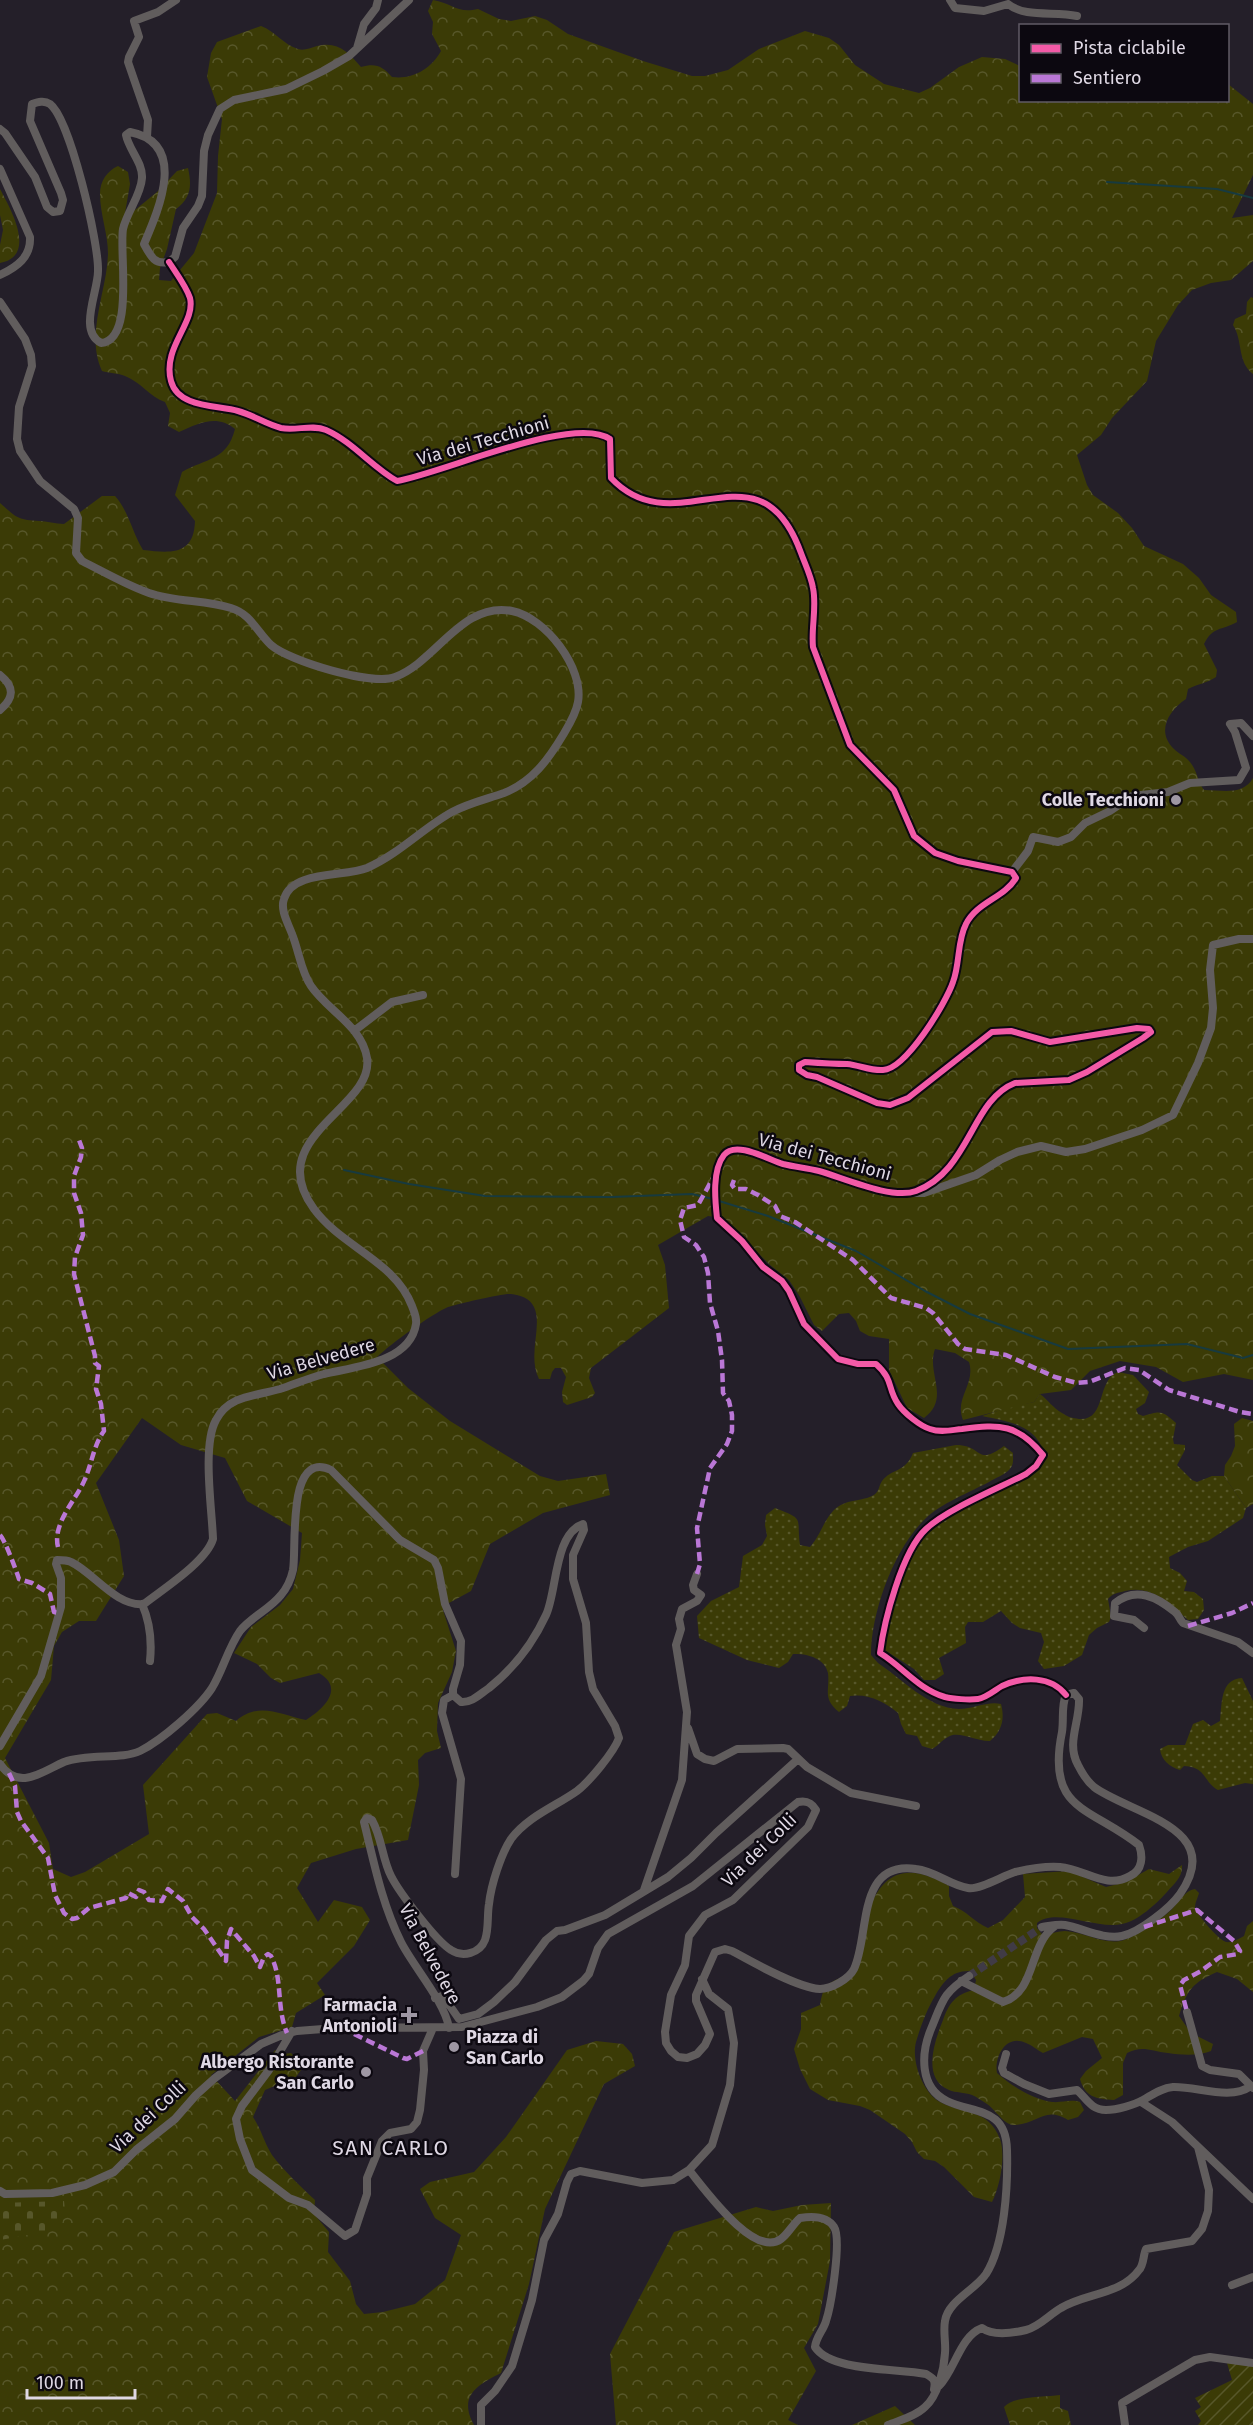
<svg xmlns="http://www.w3.org/2000/svg" width="1253" height="2425" viewBox="0 0 1253 2425" font-family="'Fira Sans',sans-serif">
<defs>
<pattern id="grass-dots" width="8" height="8" patternUnits="userSpaceOnUse" patternTransform="scale(1.5)"><rect width="8" height="8" fill="#3b3b06"/><path d="M2 2h.1M6 6h.1" fill="none" stroke="#57572a" stroke-width="1.8" stroke-linecap="round"/></pattern>
<pattern id="forest-crowns" width="20" height="18" patternUnits="userSpaceOnUse" patternTransform="scale(1.5)"><rect width="20" height="18" fill="#3b3b06"/><path d="M2 6a3 3 0 1 1 6 0M12 15a3 3 0 1 1 6 0" fill="none" stroke="#57572a"/></pattern>
<pattern id="cemetery-stones" width="16" height="16" patternUnits="userSpaceOnUse" patternTransform="scale(1.5)"><rect width="16" height="16" fill="#3b3b06"/><path d="M2 7V4a2 2 0 0 1 4 0v3zM10 15v-3a2 2 0 0 1 4 0v3z" fill="#57572a"/></pattern>
<pattern id="garden-furrows" width="10" height="10" patternUnits="userSpaceOnUse" patternTransform="scale(1.5)"><rect width="10" height="10" fill="#3b3b06"/><path d="M-1 1l2-2M0 10L10 0M9 11l2-2" fill="none" stroke="#57572a"/></pattern>
</defs>
<rect width="100%" height="100%" fill="#241f29"/>
<path fill="url(#grass-dots)" d="M1118,1372l15,3 16,17 -4,11 -9,6 2,5 5,2c18,-5 18,-6 33,7l-3,16 1,5 11,1v5l-8,15 15,15 5,2 15,-6h12l22,32 -3,10 -35,23 -20,6 -19,10 1,11 10,5 7,8 -3,10 10,1 9,7 1,11 -6,9 -10,1c-19,-17 -36,-35 -63,-29 -7,2 -12,2 -17,8l3,18 -2,5 -12,6 -8,7 -7,20 -18,11 -20,3 -6,-8 6,-19 -3,-9 -21,-5 -8,-5 -11,-12 -18,11h-15l-3,5 1,16 -27,15 5,16 -9,6h-11l-10,-11 -31,-20c8,-44 25,-107 64,-134 16,-11 78,-35 86,-45 4,-6 6,-15 9,-22 -9,-24 -37,-27 -60,-32l31,-10 21,-4 6,-8c8,6 13,14 22,19 6,4 10,5 17,6 28,2 17,-39 39,-47z
M956,1445c27,0 20,22 48,1l9,7c0,7 1,12 -4,17 -5,5 -14,8 -20,12 -19,10 -49,22 -64,37 -31,30 -54,93 -54,136l7,8c24,16 50,45 81,46 15,0 28,-8 42,-5 4,15 1,27 -11,37 -12,1 -32,-11 -42,-4 -6,3 -10,9 -16,12l-10,-3 -5,-10 -11,-2 -5,-10 -3,-11c-13,-11 -30,-20 -48,-17l-3,10 -8,6c-17,-14 -9,-21 -11,-39 -3,-15 -22,-20 -35,-19l-5,8 -9,6 -32,-8 -48,-22 -2,-22 14,-15 28,-14 4,-31 19,-11 5,-9 -2,-11 1,-10 9,-7c31,12 21,9 25,37l10,2c10,-11 13,-25 23,-36 11,-12 26,-9 39,-15 8,-4 6,-9 10,-15 10,-13 23,-8 31,-28z
M1242,1678l11,23v83l-8,-1 -27,7c-15,-8 -11,-23 -34,-24l-4,4c-10,-3 -19,-10 -20,-21l8,-4h17l8,-21 10,-4 8,6 9,-5c2,-17 0,-42 22,-43z"/>
<path fill="url(#forest-crowns)" fill-rule="evenodd" d="M433,0c19,3 24,14 45,9l21,10 12,2 24,-5 12,4 21,14 75,27 49,15h13l23,-6 31,-21 46,-18 24,7 10,7 16,20 29,19 35,9 11,-5 29,-21 23,-10 23,2 15,7v34h208v-16l25,20v71l-21,43 21,-3v46l-22,19 -20,3 -19,7 -14,15 -22,36 -9,40 -35,37 -11,17 -24,20 10,30 6,10 25,18 14,15 12,18 39,18 16,14 12,17 25,17 1,10c-16,9 -24,4 -33,22l13,26 -1,7c-9,6 -18,7 -28,12l-2,10c-18,12 -30,33 -12,50 5,5 11,7 15,12 8,8 8,20 15,29 18,0 39,6 49,-12v602l-29,-6 -41,8 -27,-15 -36,-6 -30,10 -19,19 -31,4 -6,8 -71,18c-9,-22 13,-36 6,-58l-14,-9 -20,-4c-9,24 16,49 -11,69l-17,-10 -18,-38v-31l-20,-3 -9,-5 -4,-10 -7,-8 -10,1 -17,17 -8,-6 -14,-28 -11,-17 -19,-15 -47,-47 -15,-2 -50,29 7,20 4,43 -78,60 -2,10 6,15 -3,4 -25,8 -4,-3 -1,-10 4,-15 -5,-9h-6l-3,4 -2,7h-11c-12,-24 4,-53 -5,-72 -4,-9 -14,-12 -23,-13 -9,-1 -53,10 -63,13 -18,8 -56,36 -71,50l31,31 42,33 90,55 18,5 48,-7 4,21 -67,18 -53,31 -19,47 -22,12 -6,7 13,41 -4,21 -14,31 -1,28 4,17 -16,5 -7,7 1,25 -11,55 -52,9 -45,14 -14,25 21,34 16,-22 28,7 8,13 -16,26 -37,37 8,12 -29,18 -4,14 -33,10 -48,38 24,26 40,-51 8,4 8,-1 9,9 1,8 -5,7 -31,13 -12,27c8,12 11,25 19,38 12,16 28,31 43,45l-1,14 15,18 -1,20 22,29 6,23 8,10 19,-2 32,-8 30,-24 16,-45 -26,-17 -15,-29 10,-7 44,-10 32,-35 61,-87 29,-9 27,3 9,10 3,12 -31,18 -59,125 -16,75 -28,89c-24,12 -43,23 -27,52h-474v-1922c16,14 17,17 39,18 8,0 16,3 25,3l38,-28h13c14,16 17,36 28,54 27,3 51,6 52,-29l-20,-26 7,-23c24,-14 45,-11 53,-43 -18,-15 -36,-6 -56,3l-11,-6 2,-13 -5,-11c-15,-5 -24,-20 -40,-26 -7,-3 -16,-3 -23,-5 -17,-37 5,-79 6,-117 0,-20 -8,-40 -8,-60 0,-13 7,-23 18,-28l10,6 2,12 -6,35 33,-27 20,-21 11,-3c4,18 3,30 -12,41l-9,40 -7,19 -1,12 12,1 23,-28 23,-60 1,-37 4,-37 -15,-42 4,-24 6,-11 44,-16c14,5 23,19 37,23 6,2 12,-1 19,-3 21,-5 31,6 44,21 15,-4 21,-1 31,10 20,3 39,-8 49,-26l-9,-17 1,-12 -5,-11zM142,1418l39,27 44,13 22,43 55,32 -2,27 -7,29 -13,16 -29,22 -17,26 23,11 14,14 9,5 39,-10c26,15 5,36 -13,47 -26,-5 -47,-19 -70,1l-19,-8 -10,1 -64,71 6,49 -64,38 -14,5 -18,-8 -4,-26 -44,-85 46,-78 3,-34 8,-14 17,-11h17l28,-45 -5,-36 -23,-57z
M0,189c10,19 38,67 0,74v-18l3,-15 -3,-15z
M1251,297l2,1v76c-16,-12 -10,-34 -20,-49l2,-6 11,-5 1,-12z
M1242,1418l11,3v83l-7,4 -22,-32 1,-11 6,-9 4,-10 -1,-22z
M1182,1865c1,12 -8,19 -15,27 -11,12 -29,29 -45,32 -25,6 -66,-17 -85,-1v5l5,6c8,1 15,-3 23,-3 20,1 40,15 59,9 16,-6 31,-17 44,-27 9,-7 15,-22 27,-24l4,4c-1,4 -4,10 -4,14 1,7 24,33 31,35 6,1 13,-3 18,-6l3,-10 6,-5v71l-16,-13 -20,-7c-25,11 -30,18 -38,44l12,17 22,11 -2,7c-13,5 -29,4 -43,2 -17,-2 -26,-8 -41,0l-4,10v32l-9,5c-18,-1 -29,-3 -34,-21l6,-8 16,-13 -9,-19 -11,-2 -39,16c-6,-3 -11,-8 -17,-10 -20,-10 -32,14 -29,30 14,13 36,26 55,29 10,1 18,-3 28,0l4,8 -6,7 -10,3c-23,-14 -29,3 -52,5 -12,1 -19,-14 -29,-21 -5,-3 -10,-7 -15,-9 -8,-3 -16,-2 -23,-5 -28,-11 -14,-50 -6,-70 6,-17 13,-26 31,-30l2,-10 -6,-9c-18,-1 -27,11 -35,25 -8,13 -15,32 -19,46 -5,19 7,51 24,60 24,13 48,6 60,37 6,17 0,47 -8,63l-18,-5 -30,-30 -9,-6 -11,-2 -7,-7 -5,-10 -7,-8 -35,-24 -10,-4 -32,-6 -18,-11 -10,-20 -6,-20 7,-20v-16l19,-8c4,-24 9,-21 30,-32 16,-53 23,-132 99,-87v10l4,10c14,5 21,16 35,22l15,-8 22,-23 -2,-23 46,-3 37,16 20,-5 23,-13 20,5z
M831,2203l-1,58 -12,63 -14,24 12,23 -28,49 10,5h-182l-6,-71 64,-122 82,-25 17,4 29,-6z
M1060,2395v13l8,3 3,14h-61l-6,-18c9,-11 41,-10 56,-12z
M895,2406l20,19h-63z"/>
<path fill="url(#cemetery-stones)" d="M64,2201l1,9 -4,19 -61,11v-37z"/>
<path fill="url(#garden-furrows)" d="M1227,2363l26,2v60h-55l3,-4 -6,-10 6,-4 -6,-9 37,-18z"/>
<g fill="none" stroke-linecap="round" stroke-linejoin="round">
<path stroke="#173a3f" stroke-width="2" d="M1107,182l110,7 36,9
M344,1170l65,14 76,12 126,1 81,-3 21,5
M719,1201l49,15 88,35 69,40 45,23 98,35 119,-5 56,14 10,-3"/>
<path stroke="#403b45" stroke-width="8" stroke-dasharray="8 4" stroke-linecap="butt" d="M969,1976l73,-49"/>
<path stroke="#615d5d" stroke-width="8" d="M950,0l5,8 29,3 24,-7c17,14 46,7 69,12
M357,48l7,-24 12,-16 2,-8
M0,129l5,4 30,44 12,30 6,5 7,-1 3,-11 -2,-7 -31,-72 2,-17c6,-2 12,-4 18,0 20,15 49,139 48,167 0,21 -20,60 3,72 34,-3 18,-90 22,-114 4,-17 18,-34 19,-51 1,-15 -13,-28 -16,-43l4,-3c58,11 29,77 14,112 7,13 11,21 25,18
M147,137l1,-17 -20,-58 1,-5 10,-20 -5,-16 24,-9 18,-12
M0,169l30,68c1,20 -13,30 -30,38
M169,262c7,11 17,24 21,36 6,25 -28,49 -19,83 7,27 46,24 67,30 15,4 28,13 43,17 15,3 31,-4 45,2 27,12 46,37 71,51 46,-8 177,-67 213,-42l1,39c66,70 148,-41 190,75 4,11 10,23 12,35 4,19 -2,40 0,59l37,98 44,45 20,46 21,17 23,8 54,11 4,6c-12,20 -39,24 -50,46 -9,17 -6,40 -13,58 -7,21 -47,87 -70,88 -12,1 -24,-5 -36,-6 -14,0 -28,-1 -42,-2l-6,3v5l8,5 10,2 60,26 13,2 18,-7 84,-66 19,-1 39,11 87,-14 12,1 2,3 -8,6 -56,34 -18,8 -54,3c-44,17 -45,88 -99,108 -24,9 -72,-13 -97,-20 -12,-3 -24,-4 -36,-7 -14,-4 -47,-24 -59,-9 -12,15 -9,45 -7,63l25,23 21,26 19,14 7,10 15,33 34,35 20,5h18c18,16 11,24 22,40 6,9 22,22 32,25 11,4 21,1 32,0 38,-5 56,-5 81,26l-7,11 -10,8c-27,14 -79,35 -100,55 -24,22 -42,92 -46,124 23,14 38,36 65,44 8,2 24,3 33,2 8,-1 17,-9 24,-13 22,-10 49,-10 64,9
M169,262l6,-5 8,-29 15,-22 4,-10 2,-45 4,-16 12,-26 14,-9 52,-11 37,-18 26,-15 60,-56
M0,302l25,37 6,16 1,11 -13,41 -2,32 3,12 20,30 34,28 4,9 -2,35 6,8c22,11 44,24 67,32 26,9 56,7 82,15 20,6 26,24 40,37 18,16 101,41 124,32 41,-15 67,-76 117,-66 34,7 72,57 66,91 -2,12 -9,23 -15,33 -15,25 -31,47 -59,58 -17,6 -35,10 -52,19 -29,16 -53,42 -85,56 -22,9 -75,2 -83,31 -4,11 4,24 8,35 7,17 9,38 19,52 17,25 51,40 56,72 8,50 -106,79 -53,151 28,38 81,52 98,97 2,6 5,11 4,18 -6,39 -63,43 -92,50 -15,4 -29,10 -44,15 -24,7 -51,6 -64,31 -14,25 -4,89 -3,119 -7,23 -50,50 -69,65 -28,3 -51,-32 -73,-42 -4,-2 -10,-2 -14,-2l-1,4 5,14v29l-20,69 -41,70
M0,675c15,12 14,23 0,35
M1012,872l16,-21 5,-14 25,5 13,-5 14,-14 25,-12 22,-15 36,-4 22,-9 49,-3 7,-12 -11,-36 -5,-8 11,-1 12,13
M354,1031l38,-29 31,-7
M915,1193h9l52,-18 24,-15 17,-8 24,-6 25,6 19,-3 57,-19 31,-15 25,-52 13,-35 2,-20 -3,-38 3,-25 26,-6h14
M142,1604c8,18 10,37 8,57
M1144,1628l-10,-8 -20,-4 1,-13c21,-17 42,-6 60,9 4,3 4,7 8,11l55,19 15,11
M453,1695l-9,5 -2,13 19,66 -6,95
M688,1728l9,26 8,5 9,2 23,-12 46,-1 5,1 19,18 44,26 65,13
M0,1764c19,28 43,7 64,-2 25,-9 57,-2 76,-11 22,-11 59,-43 72,-63 11,-18 16,-40 28,-57 11,-14 30,-22 41,-36 6,-7 10,-16 12,-25 4,-22 -7,-121 38,-100l69,70 34,20 4,8 7,36 16,37 -1,24 -7,24v6l8,7c11,1 19,-8 28,-14 24,-19 44,-45 57,-73 11,-23 8,-81 37,-91l1,6 -11,25v24l13,44 3,49 4,17 22,37 4,12c-5,14 -30,44 -42,53 -21,15 -50,26 -66,48 -10,15 -20,46 -22,65 -2,11 0,25 -4,36 -5,13 -22,18 -34,10 -15,-9 -52,-58 -60,-74 -9,-18 -9,-38 -19,-56l-5,-2 -3,4c10,41 18,82 37,120 12,24 44,60 48,86
M644,1890l38,-110 5,-68 -11,-67 5,-16 -2,-10 3,-10 15,-8 4,-6 -7,-5 -1,-5 4,-11
M1042,1927c8,-1 15,-3 23,-2 17,3 39,15 57,11 18,-4 48,-28 58,-42 47,-67 -50,-80 -86,-107 -6,-5 -12,-14 -16,-22 -12,-22 2,-43 1,-66l-5,-6 -8,2
M961,1981l42,21c34,-11 25,-57 52,-76
M435,1998l8,-2 16,23 19,-5 16,-12 21,-20 31,-42 11,-9 8,-1 40,-15 63,-38 23,-19 25,-25 81,-73
M1187,2012l15,54 8,4 29,4 14,14
M292,2031l-23,39 -27,36 -6,13 4,20 12,31 37,28 19,7 37,31 10,-6 12,-36v-16l15,-37 8,-8 21,-4 6,-7 3,-12 4,-40 -1,-19 10,-23
M1006,2054l-4,14 2,5 20,11 25,10 28,-4c9,8 14,20 29,20 11,0 28,-5 37,-10 9,-5 18,-12 30,-13 24,-1 57,14 78,-1
M1141,2102l31,20 81,77
M689,2170c15,18 65,89 92,69 7,-5 12,-15 19,-21 12,-2 27,-2 34,9 8,12 -3,79 -8,94 -3,10 -10,16 -11,26 16,25 83,21 111,27 7,4 10,6 8,15
M0,2191l5,3 47,-1 33,-8 29,-13 22,-22 39,-31 21,-24 19,-17 46,-34 21,-9 15,-4 39,-3 126,-1 75,-20 25,-10 21,-16 6,-7 9,-26 10,-14 85,-48 105,-84c9,-2 14,1 18,8l-8,17 -75,73 -28,15 -16,21 -4,29 -14,30 -6,37 1,11 5,8 7,6 9,1 10,-4 8,-9 5,-11 -14,-33v-6l19,-43 10,-3 7,2c20,11 66,37 88,38 11,0 29,-10 34,-20 16,-33 2,-109 62,-100 19,2 34,16 52,19 12,2 34,-12 47,-16 13,-3 32,-6 45,-5 25,2 46,23 70,9 13,-6 13,-20 9,-31 -50,-39 -93,-34 -77,-113 2,-13 -1,-26 4,-37
M1232,2285l21,-8
M939,2386c16,-16 21,-50 43,-58 11,8 31,5 44,2 13,-3 24,-16 35,-22 24,-15 60,-13 78,-38 5,-5 4,-15 7,-21l46,-8 10,-12 6,-18 1,-21 -11,-43
M481,2425v-20l14,-14 17,-25 20,-66 12,-60 14,-26 9,-32 4,-8 9,-3 62,12 31,-3 16,-10 23,-25 18,-60 4,-42 -6,-34 -19,-15 -7,-15
M888,2425c12,-5 28,-9 37,-18 13,-11 19,-38 20,-54 1,-10 -2,-22 0,-32 3,-20 30,-31 41,-47 19,-30 22,-89 21,-124 -1,-43 -33,-36 -60,-49 -28,-13 -26,-48 -16,-72 12,-29 12,-36 38,-53
M1125,2425l-3,-22 73,-43 15,-3 43,6"/>
<path stroke="#ba77d6" stroke-width="4.5" stroke-dasharray="9 4.5" stroke-linecap="butt" d="M734,1180l-2,5 3,4h11l12,6 17,11 5,10 15,6 58,38 38,38 35,10 7,5 25,31 7,5 41,6 49,22 22,6 12,-1 36,-14 14,2 30,20 71,22 13,2
M0,1535c5,5 16,35 19,44l13,4 18,11 4,18 5,1
M58,1547c-6,-24 19,-48 27,-68 7,-16 9,-35 19,-48l-3,-27 -5,-15 3,-23 -4,-3v-7l-21,-82 1,-17 8,-22 -2,-22 -7,-20v-17l7,-19 1,-9 -3,-8
M697,1574l3,-10 -3,-36 13,-60 17,-24 5,-13v-16l-3,-14 -6,-8 -1,-33 -4,-29 -8,-28 -2,-30 -4,-16 -8,-12 -12,-8 -4,-17 4,-12 14,-3 15,-27
M1188,1626l44,-13 21,-10
M9,1773l6,13 2,26 4,9 27,37 7,37 9,18 8,6 5,-1 12,-10 37,-10 2,-5 8,4 3,-7 5,2 5,8 13,1 6,-12 15,12 9,16 12,12 22,32 1,-20 4,-12 23,27 6,11 4,-10 4,-3 3,2c12,23 5,51 16,77
M1144,1927l53,-17 37,31 6,10 -2,3 -18,3 -19,14 -17,9 -4,5 7,27
M342,2028l61,30 4,1 18,-9"/>
<defs>
<path id="cycleway" d="M169,262c7,11 17,24 21,36 6,25 -28,49 -19,83 7,27 46,24 67,30 15,4 28,13 43,17 15,3 31,-4 45,2 27,12 46,37 71,51 46,-8 177,-67 213,-42l1,39c66,70 148,-41 190,75 4,11 10,23 12,35 4,19 -2,40 0,59l37,98 44,45 20,46 21,17 23,8 54,11 4,6c-12,20 -39,24 -50,46 -9,17 -6,40 -13,58 -7,21 -47,87 -70,88 -12,1 -24,-5 -36,-6 -14,0 -28,-1 -42,-2l-6,3v5l8,5 10,2 60,26 13,2 18,-7 84,-66 19,-1 39,11 87,-14 12,1 2,3 -8,6 -56,34 -18,8 -54,3c-44,17 -45,88 -99,108 -24,9 -72,-13 -97,-20 -12,-3 -24,-4 -36,-7 -14,-4 -47,-24 -59,-9 -12,15 -9,45 -7,63l25,23 21,26 19,14 7,10 15,33 34,35 20,5h18c18,16 11,24 22,40 6,9 22,22 32,25 11,4 21,1 32,0 38,-5 56,-5 81,26l-7,11 -10,8c-27,14 -79,35 -100,55 -24,22 -42,92 -46,124 23,14 38,36 65,44 8,2 24,3 33,2 8,-1 17,-9 24,-13 22,-10 49,-10 64,9"/>
</defs>
<use href="#cycleway" stroke="#0c0810" stroke-width="10"/>
<use href="#cycleway" stroke="#f35aa7" stroke-width="6"/>
</g>
<g fill="#9e97a3" stroke="#0c0810" stroke-width="2">
<circle cx="1176" cy="800" r="6"/>
<path d="M406 2006h6v6h6v6h-6v6h-6v-6h-6v-6h6z"/>
<circle cx="454" cy="2047" r="6"/>
<circle cx="366" cy="2072" r="6"/>
</g>
<g text-anchor="middle" dominant-baseline="central" stroke-width="5" stroke-linejoin="round" paint-order="stroke">
<g font-size="18" fill="#dfd8e4" stroke="#0c0810">
<text transform="translate(483 441) rotate(-16)">Via dei Tecchioni</text>
<text transform="translate(825 1157) rotate(15)">Via dei Tecchioni</text>
<text transform="translate(321 1359) rotate(-16)">Via Belvedere</text>
<text transform="translate(759 1850) rotate(-44)">Via dei Colli</text>
<text transform="translate(430 1954) rotate(62)">Via Belvedere</text>
<text transform="translate(148 2117) rotate(-43)">Via dei Colli</text>
</g>
<g font-size="18" font-weight="bold" fill="#dfd8e4" stroke="#0c0810" text-anchor="end">
<text x="1164" y="800">Colle Tecchioni</text>
<text x="397" y="2005">Farmacia<tspan x="397" dy="21">Antonioli</tspan></text>
<text x="466" y="2037" text-anchor="start">Piazza di<tspan x="466" dy="21">San Carlo</tspan></text>
<text x="354" y="2062">Albergo Ristorante<tspan x="354" dy="21">San Carlo</tspan></text>
</g>
<g font-size="21" letter-spacing="1.5" fill="#dfd8e4" stroke="#0c0810">
<text x="391" y="2148">SAN CARLO</text>
</g>
</g>
<rect x="1019" y="24" width="210" height="78" fill="#0c0810" stroke="#605b65" stroke-width="1.5"/>
<rect x="1031" y="44" width="30" height="9" fill="#f35aa7" stroke="#605b65" stroke-width="1.5"/>
<text x="1073" y="54" font-size="18" fill="#dfd8e4">Pista ciclabile</text>
<rect x="1031" y="74" width="30" height="9" fill="#ba77d6" stroke="#605b65" stroke-width="1.5"/>
<text x="1073" y="84" font-size="18" fill="#dfd8e4">Sentiero</text>
<path d="M27 2389v9h108v-9" fill="none" stroke="#dfd8e4" stroke-width="3"/>
<text x="36" y="2389" font-size="18" fill="#dfd8e4" stroke="#0c0810" stroke-width="4.5" paint-order="stroke">100 m</text>
</svg>
